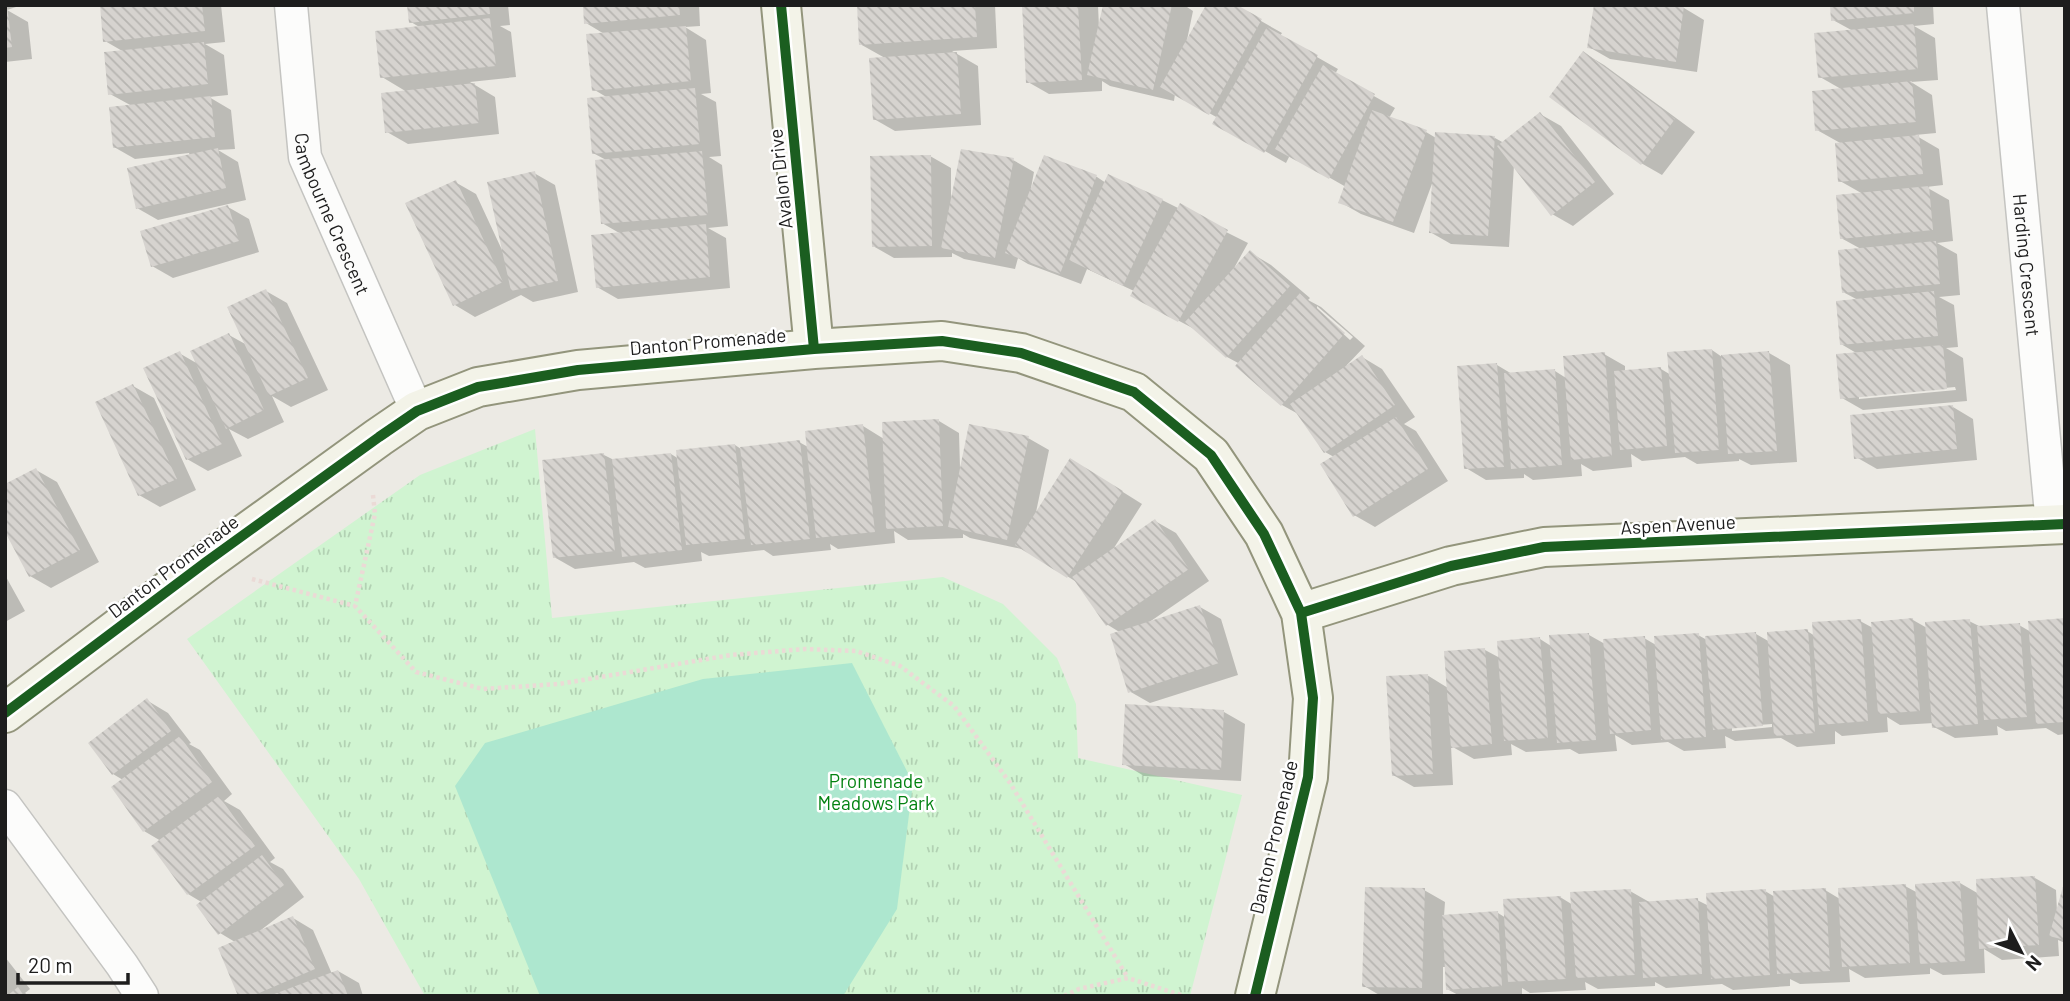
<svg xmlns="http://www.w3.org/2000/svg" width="2070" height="1001" viewBox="0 0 2070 1001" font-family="Barlow,sans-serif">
<defs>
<pattern id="park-tufts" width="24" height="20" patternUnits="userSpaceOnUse" patternTransform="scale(1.75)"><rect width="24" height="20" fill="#d0f4d1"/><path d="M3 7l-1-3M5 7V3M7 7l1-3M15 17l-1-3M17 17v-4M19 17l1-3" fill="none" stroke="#b2d1b3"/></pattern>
<pattern id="building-back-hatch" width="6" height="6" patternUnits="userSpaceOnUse" patternTransform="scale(1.75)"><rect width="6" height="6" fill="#d6d3cf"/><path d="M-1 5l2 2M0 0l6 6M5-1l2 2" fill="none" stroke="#b7b5b1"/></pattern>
</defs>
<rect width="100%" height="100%" fill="#eceae4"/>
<path fill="url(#park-tufts)" d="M535,429l17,189 391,-41 60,27 54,54 19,46 2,54 164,37 -52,201h-765l-66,-117 -172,-240 233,-164z"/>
<path fill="#ade7cf" d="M852,663l61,120 -16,126 -54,87h-303l-85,-210 30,-43 218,-64z"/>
<path fill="#0003" fill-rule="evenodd" d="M5,5h17l-15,5 21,12 4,37 -27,3z
M101,5h120l4,37 -20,2 19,11 4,40 -19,2 22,13 4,39 -17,1 20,12 8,38 -88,20 -21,-12 53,-52 -1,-3 -54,6 -21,-12 18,-41 -22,-12 14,-42 -19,-11z
M409,5h99l2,20 -10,1 11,6 5,45 -46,5 25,15 4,37 -91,10 -21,-12 20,-40 -25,-15 39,-49 -10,-6z
M584,5h115l1,21 -15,1 21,13 5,53 -10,1 15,8 5,54 -12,1 13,8 6,61 -20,2 18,10 4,50 -112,11 -21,-12 24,-53 -19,-11 6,-62 -15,-8 15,-55 -15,-9 13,-54 -20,-12z
M858,5h137l2,43 -45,3 26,15 3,59 -86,6 -21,-12 11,-61 -25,-14z
M1024,5h74l1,23 6,-23h79l9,6 -6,29 46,-35 49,28 -2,3 58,33 -3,5 60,34 -6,10 37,14 10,6h59l9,5 36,-29 21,12 53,68 -41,32 -21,-12 -38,-49 -5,82 -58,-3 -21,-12 3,-51 -19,52 -53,-19 -21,-12 6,-15 -56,-32 -4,8 -71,-40 3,-5 -43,-24 -1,7 -64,-15 -8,-5v10l-53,3 -21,-12z
M1596,5h71l17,3 20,12 -7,52 -87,-13 -21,-12z
M1831,5h102l1,19 -20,2 21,12 3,42 -27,2 21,13 4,38 -21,2 24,14 4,36 -17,2 23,13 4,41 -16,2 20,11 3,41 -21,2 15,8 4,42 -12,1 17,10 4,43 -104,9 -21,-12 16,-44 -17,-10 17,-44 -15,-8 18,-43 -20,-11 22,-44 -23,-13 2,-37 -25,-14 24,-41 -21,-12 33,-46 -20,-11zM1955,387l1,3 -97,9v-3z
M1584,53l20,12 91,67 -33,43 -21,-12z
M930,156l21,12v29l62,-37 21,12 -3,16h1l13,-31 52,20 9,6 56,17 86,43 -15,27 18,-17 20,12 39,33 -2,2 13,7 44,39 -19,20 16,-9 20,12 33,48 -11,7 12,7 32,50 -73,46 -21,-12 -20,-58 -9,-5 -25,-37 -18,-10 -42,-41 -13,-7 -29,-26 -45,-24 -19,-16 -47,-22 -6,15 -53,-20 -10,-6 -3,11 -51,-10 -12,-6v4l-58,1 -21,-12zM1317,306l36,31 -3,3 -33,-30z
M534,173l21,12 23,107 -45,10 -12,-7 -46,22 -20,-12v-123l21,12 26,56z
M228,207l21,12 10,33 -86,26 -21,-12z
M266,291l21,12 41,87 -37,17 -19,-11 12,26 -36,17 -19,-10 13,27 -34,15 -21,-12 -8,-106 19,11 31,-29 18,10z
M1712,350l10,7 47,-4 21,12 7,97 -46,3 -12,-6v2l-42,3 -12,-7 -43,4 -11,-7 1,13 -39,4 -12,-7 1,12 -49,4 -9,-6v4l-38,2 -20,-12 31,-103 15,9 43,-3 11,7 38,-24 21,12v6l36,-3 10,6z
M133,386l21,12 42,92 -36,17 -21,-12z
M1953,407l20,12 4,41 -100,9 -21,-12z
M939,421l20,12 1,35 68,-30 21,12 -14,67 56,-45 51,32 -30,47 43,-30 21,12 33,48 -61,42 52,-16 21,12 17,56 -88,28 -21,-12 -8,-58 -13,-8 -30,-42 -52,-33 -56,-12 -7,-4v4l-55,2 -14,-9 1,12 -57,6 -8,-5 1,6 -58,6 -9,-6 -55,6 -8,-4 1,9 -57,7 -11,-6 -59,7 -21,-12 50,-102 10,5 57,-6 8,5 56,-14 6,4 58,-7 9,5 55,-21 21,13z
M36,470l21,12 42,80 -48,26 -21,-12z
M5,575l20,36 -20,11z
M1913,620l14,8 42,-7 12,6 38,-2 12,7 34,-12v114l-7,1 -12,-7 -40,3 -9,-5 1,9 -43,3 -21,-11v-4l-34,2 -13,-8 1,15 -46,4 -7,-5v13l-38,3 -16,-9 -46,3 -10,-5 1,12 -42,3 -16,-9 -36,3 -17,-10 2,16 -38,3 -9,-5 -44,3 -15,-8 1,11 -38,4 -23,-13 2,39 -39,2 -21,-12 34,-100 21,13 37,-38 15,8 40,-19 11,7 38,-11 16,9 39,-6 12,7 42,-10 9,5 49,-6 14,8 37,-11 8,5 45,-15 13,7zM1772,724v3l-40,4v-4z
M148,701l20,12 23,30 -2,1 11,6 32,44 -8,7 16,9 35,48 -5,4 13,7 21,28 -43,33 32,-12 20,12 19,44 6,-3 21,12 4,13h-123l-5,-54 -15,-9 -17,-30 -15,-9 -27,-53 -17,-10 -31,-44 10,-7 -10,-6z
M1224,712l21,12 -4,57 -97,-5 -20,-12z
M2035,878l21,12 1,22 8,-25v56l-7,-3 1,16 -57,4 -18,-11 1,24 -42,2 -13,-7v6l-65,4 -16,-9 1,13 -50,2 -10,-5v7l-57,4 -11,-6 -56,4 -11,-6v4l-57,3 -13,-7 1,8 -56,3 -8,-5v8h-62l-13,-7 -1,-22h-3v29h-62l-17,-10 60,-96 21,12 -1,14 54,-3 8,5 54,-21 13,8 57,-14 21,12 46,-3 12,6 56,-15 10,6 50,-7 15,9 65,-13 13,7 42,-10 19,11z
M5,957l25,32 -5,4 4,3h-24z"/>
<path fill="url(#building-back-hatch)" d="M5,5h2l5,42 -7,1z
M100,5h102l3,26 -102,11z
M407,5h82l1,9 -81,9z
M583,5h96l1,10 -96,9z
M857,5h118l2,32 -118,8z
M1022,5h56l4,75 -56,3z
M1103,5h69l-19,85 -66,-15z
M1206,5h31l25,14 -53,96 -49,-28z
M1594,5l90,1 -8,56 -89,-14z
M1830,5h84v8l-83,8z
M490,18l6,48 -116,12 -5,-47z
M1914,24l4,45 -100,9 -4,-45z
M686,26l5,55 -99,10 -6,-57z
M1267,27l51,28 -54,98 -52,-29z
M204,42l4,42 -100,11 -4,-43z
M1583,51l92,68 -34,46 -92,-68z
M957,52l4,62 -88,6 -4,-62z
M1323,65l52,29 -46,85 -54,-30z
M1912,81l4,41 -101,9 -3,-40z
M475,83l4,40 -94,10 -4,-40z
M695,88l5,56 -108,10 -5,-56z
M211,96l4,41 -102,11 -4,-41z
M1372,110l55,20 -34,92 -55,-19z
M1540,112l55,70 -44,34 -54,-70z
M1435,132l60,4 -7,100 -59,-3z
M1919,135l4,39 -85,8 -3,-39z
M218,148l8,40 -90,21 -9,-41z
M961,149l53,9 -19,100 -54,-10z
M702,151l6,64 -107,9 -6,-64z
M931,155l1,91 -60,1 -2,-91z
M1044,155l53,20 -37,99 -55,-21z
M535,171l23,110 -47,10 -24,-109z
M1108,174l55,25 -40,87 -54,-26z
M456,180l47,102 -50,24 -48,-103z
M1929,186l4,44 -93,9 -4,-44z
M1180,203l48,27 -50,92 -48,-26z
M228,205l11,36 -88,26 -11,-36z
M706,224l4,53 -114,11 -5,-53z
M1936,241l4,43 -98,9 -4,-43z
M1250,250l40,36 -64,72 -41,-36z
M266,289l42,89 -39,18 -42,-89z
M1934,291l4,45 -98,9 -4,-44z
M1300,293l45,40 -64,73 -46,-40z
M229,333l35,77 -38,19 -36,-78z
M1943,345l4,44 -107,10 -4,-45z
M1712,349l7,101 -44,3 -8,-101z
M180,351l42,93 -36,16 -43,-92z
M1769,351l8,100 -49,3 -7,-99z
M1605,352l7,104 -41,4 -8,-104z
M1362,355l33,50 -71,48 -34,-49z
M1497,363l7,104 -40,2 -7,-103z
M1661,367l6,79 -47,4 -6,-79z
M1555,369l7,96 -51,4 -7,-96z
M133,384l44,95 -39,17 -43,-94z
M1953,405l4,44 -103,10 -4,-44z
M1396,417l32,52 -75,48 -33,-53z
M939,419l4,107 -57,3 -4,-107z
M863,424l12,108 -59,6 -11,-107z
M969,424l60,12 -22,104 -59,-13z
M800,440l10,99 -59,6 -11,-98z
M735,444l10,95 -59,6 -10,-95z
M604,453l11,98 -62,7 -11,-98z
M671,453l11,97 -60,7 -10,-98z
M1070,458l53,33 -56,87 -52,-33z
M36,468l44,82 -51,27 -24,-45v-48z
M1155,519l34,50 -83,57 -34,-49z
M1200,605l19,58 -91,30 -18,-59z
M1913,618l7,93 -42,3 -7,-92z
M2065,618v104l-29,2 -8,-103z
M1861,619l7,102 -49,4 -7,-103z
M1970,619l8,105 -46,4 -7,-106z
M2020,623l7,94 -43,3 -7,-94z
M1808,629l7,104 -41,3 -7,-104z
M1756,632l7,94 -50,4 -8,-94z
M1589,633l7,107 -39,3 -8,-108z
M1699,633l7,104 -45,3 -7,-104z
M1645,636l6,94 -41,4 -7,-95z
M1540,637l8,101 -44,3 -7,-100z
M1485,648l7,96 -41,4 -7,-97z
M1428,674l5,100 -41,2 -6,-100z
M147,698l24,33 -59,44 -24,-32z
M1125,704l99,6 -3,60 -99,-5z
M180,736l32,46 -69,50 -32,-45z
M219,796l36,50 -68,49 -36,-49z
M262,855l22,30 -66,50 -22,-30z
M2035,876l4,69 -60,4 -3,-70z
M1960,881l5,80 -45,3 -5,-80z
M2064,883l1,1v56l-16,-4z
M1906,884l4,79 -68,4 -4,-79z
M1365,887l60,1 -3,100 -60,-1z
M1826,888l4,83 -53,3 -4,-83z
M1631,889l4,86 -59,3 -6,-86z
M1766,889l4,86 -59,4 -5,-86z
M1561,896l5,83 -58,3 -5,-83z
M1698,898l4,76 -59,4 -4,-76z
M1498,911l4,75 -56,4 -4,-75z
M293,916l22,53 -63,27h-14l-20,-48z
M338,970l10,26h-79z
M18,987l6,9h-17z"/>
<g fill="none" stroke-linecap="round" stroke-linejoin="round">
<defs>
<g id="street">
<path id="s1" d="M291,5l14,152 112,254"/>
<path id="s2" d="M2003,5l49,519"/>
<path d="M5,806l117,159 20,31"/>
</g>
<path id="secondary" d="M781,5l33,344
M1301,613l150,-47 93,-19 521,-23
M5,713l201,-151 173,-125 38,-26 61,-24 100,-17 236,-21 128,-8 79,12 113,39 77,63 53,79 37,79 12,85 -5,79 -53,219"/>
</defs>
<use href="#street" stroke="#c4c4c1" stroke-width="35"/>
<use href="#secondary" stroke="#93957c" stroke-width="42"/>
<path stroke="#ebdad6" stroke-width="4.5" stroke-dasharray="3.5 3.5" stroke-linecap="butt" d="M373,495l2,19 -20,92 61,66 67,17 76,-5 172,-29 74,-6 51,2 44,15 54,40 56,77 118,195
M252,579l103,27
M1064,996l15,-7 49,-11 56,18"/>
<use href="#street" stroke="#fcfcfb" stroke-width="32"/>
<use href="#secondary" stroke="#f3f3e8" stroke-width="38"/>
<defs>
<path id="cycleway" d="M781,5l33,344
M1301,613l150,-47 93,-19 521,-23
M5,713l201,-151 173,-125 38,-26 61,-24 100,-17 236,-21 128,-8 79,12 113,39 77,63 53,79 37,79 12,85 -5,79 -53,219"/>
</defs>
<use href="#cycleway" stroke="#fff" stroke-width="15"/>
<use href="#cycleway" stroke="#1b5e20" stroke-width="10"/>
</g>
<g text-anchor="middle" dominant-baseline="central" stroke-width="5" stroke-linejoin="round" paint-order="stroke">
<g font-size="19" fill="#1d1d1d" stroke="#fff">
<text transform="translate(780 179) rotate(-96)">Avalon Drive</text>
<text stroke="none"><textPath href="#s1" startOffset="215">Cambourne Crescent</textPath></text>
<text stroke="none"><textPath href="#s2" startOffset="261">Harding Crescent</textPath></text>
<text transform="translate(708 341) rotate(-5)">Danton Promenade</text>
<text transform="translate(1678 524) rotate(-3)">Aspen Avenue</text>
<text transform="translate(173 566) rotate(-37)">Danton Promenade</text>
<text transform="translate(1273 837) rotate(-77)">Danton Promenade</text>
</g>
<g font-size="19" fill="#038211" stroke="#fff">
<text x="876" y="780">Promenade<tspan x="876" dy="22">Meadows Park</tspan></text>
</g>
</g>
<rect width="2070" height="1001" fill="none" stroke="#1d1d1d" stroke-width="14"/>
<g transform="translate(2021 952) rotate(132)" stroke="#ffffff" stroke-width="5" paint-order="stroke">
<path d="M0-5L12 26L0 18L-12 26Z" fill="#1d1d1d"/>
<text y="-10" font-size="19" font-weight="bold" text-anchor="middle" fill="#1d1d1d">N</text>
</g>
<path d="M18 973v10h110v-10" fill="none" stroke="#1d1d1d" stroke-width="3.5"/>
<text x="28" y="973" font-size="21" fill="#1d1d1d" stroke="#ffffff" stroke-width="5" paint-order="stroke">20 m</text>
</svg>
